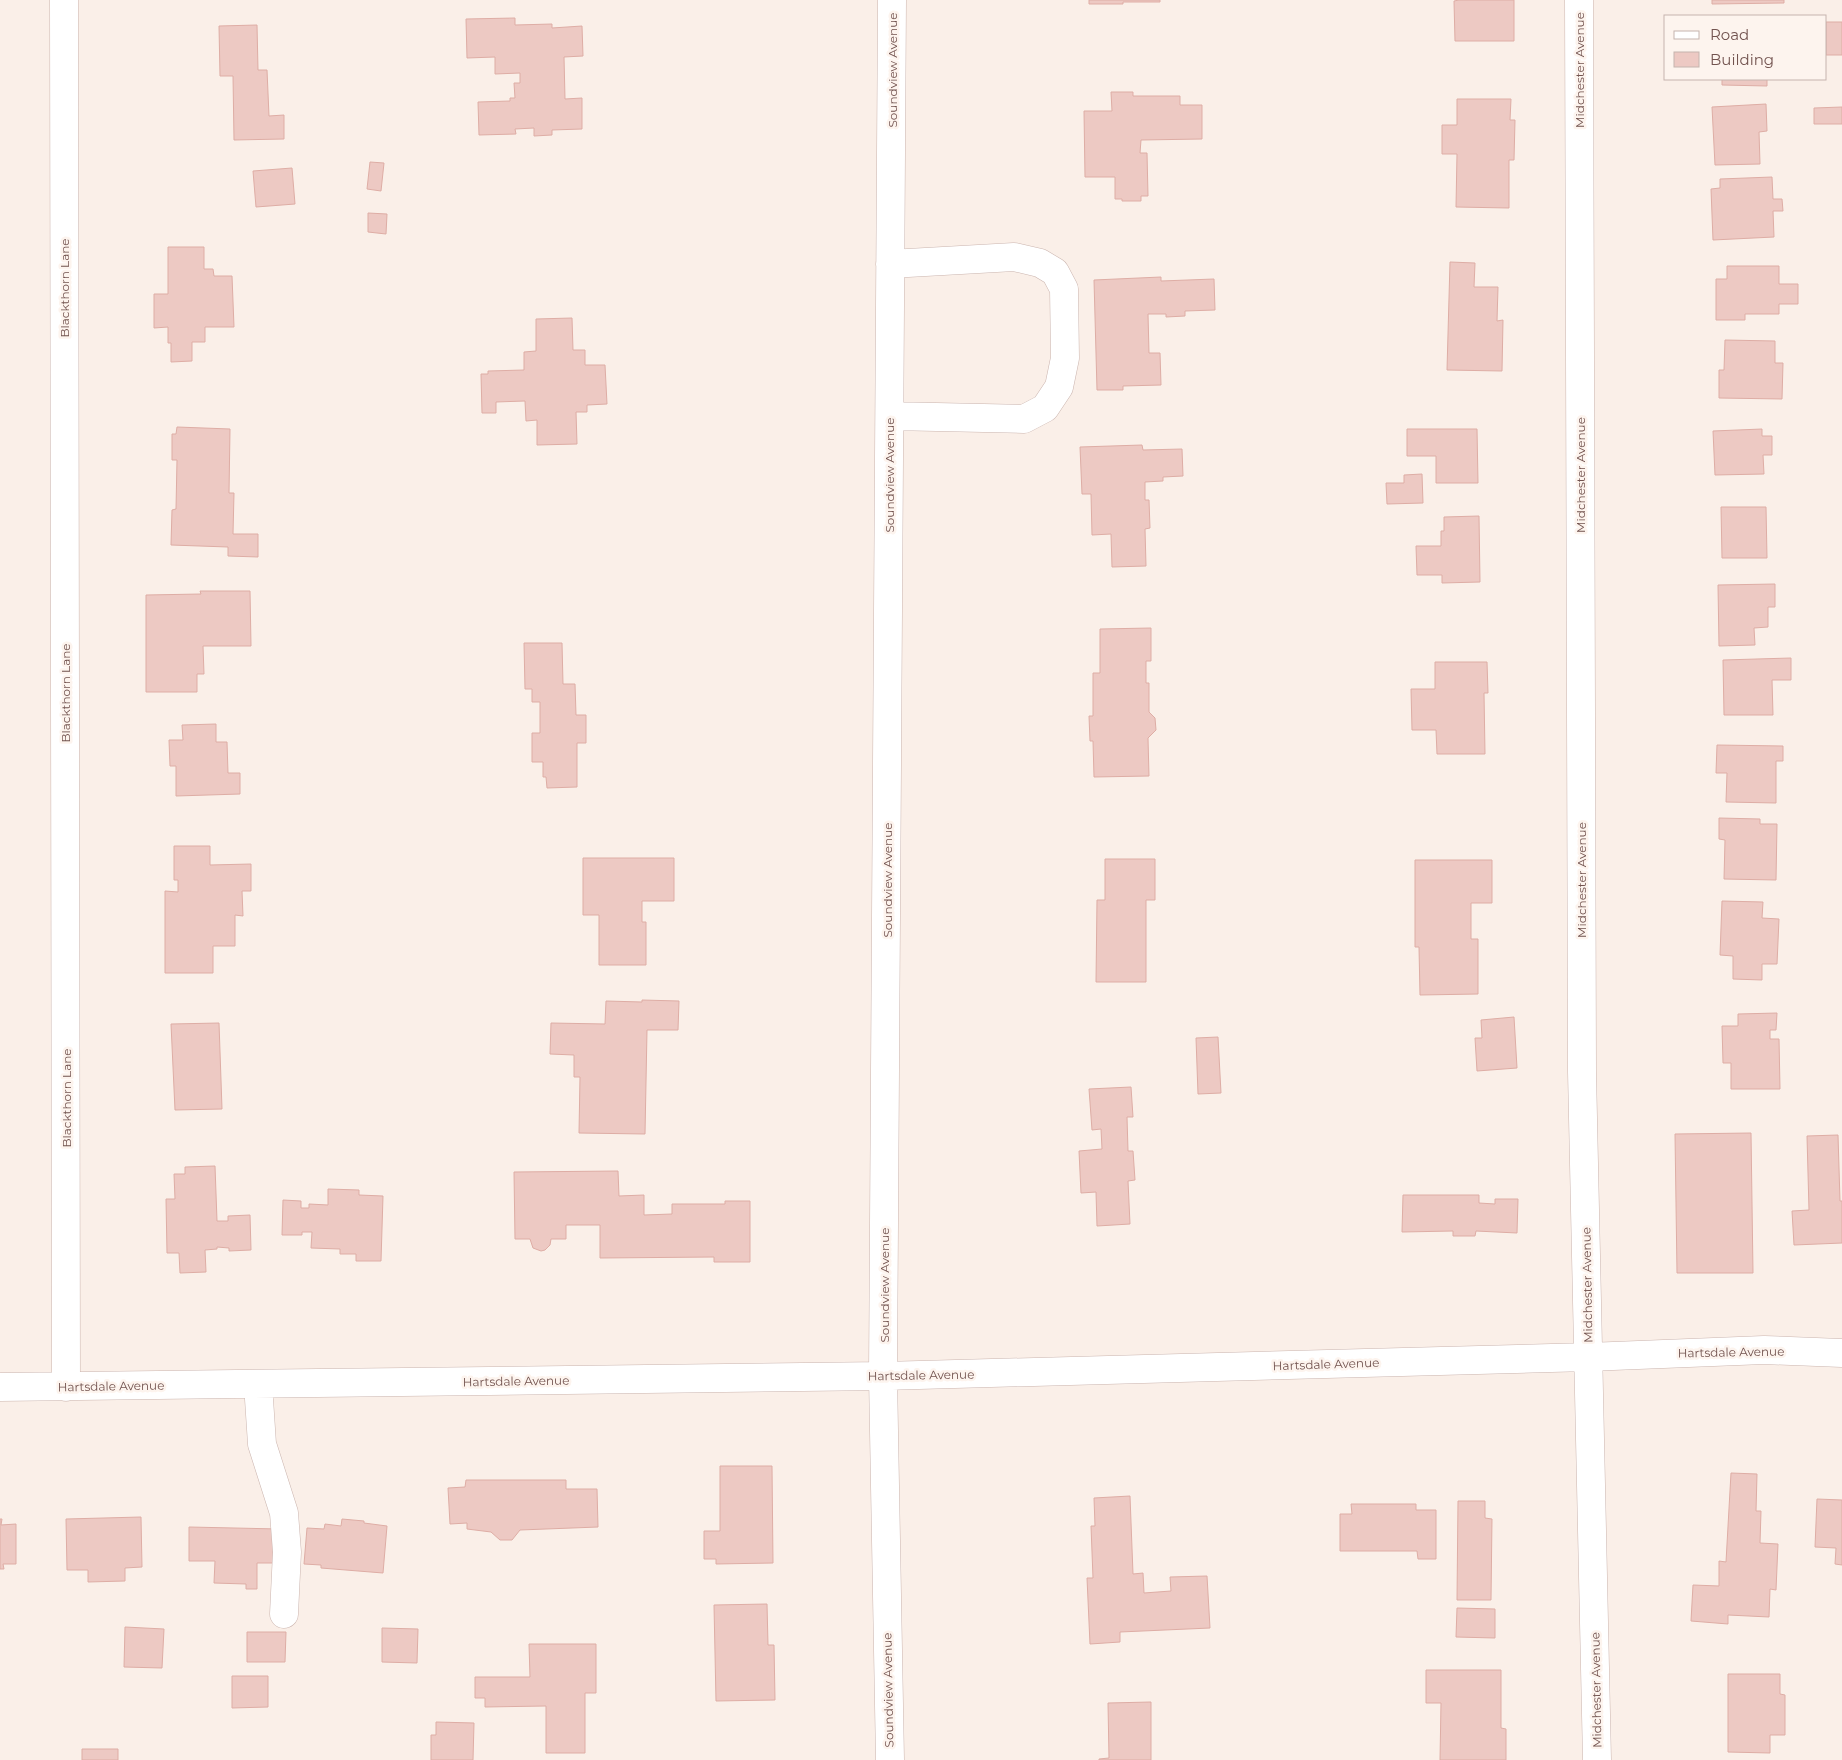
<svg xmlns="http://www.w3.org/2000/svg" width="1842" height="1760" viewBox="0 0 1842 1760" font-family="Montserrat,sans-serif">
<rect width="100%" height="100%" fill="#faefe8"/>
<path fill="#edc9c3" stroke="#deada5" d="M1089,0h71v2h-37v2h-34z
M1459,0h55v41h-59l-1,-40z
M1712,0h72v3l-72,1z
M515,18v7l37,-1v4l30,-2 1,30 -19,1 1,42 17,-1v31l-30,1v5l-18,1v-8l-19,1 1,5 -37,1 -1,-33 32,-1v-3h5l-1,-15h6v-10l-25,1v-17l-28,1 -1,-39z
M1826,22h16v33h-16z
M257,25l1,45h9l2,46 15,-1v24l-50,1 -1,-64h-13l-1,-50z
M1722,79h45v7l-45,-1z
M1111,92h22v4h47v9h22v34l-61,1 -1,13h7l1,43h-7v5h-19v-2h-7v-22h-30l-1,-66h28z
M1457,99h54l-1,21h5l-1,40h-5v48l-53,-1 1,-53h-15v-29h15z
M1766,104l1,27 -8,1 1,32 -45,1 -3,-58z
M1842,107v17h-28v-16z
M370,162l14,1 -3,28 -14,-2z
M292,168l3,36 -39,3 -3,-36z
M1772,177l1,22h9l1,12h-10l1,26 -61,3 -2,-51 9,-1v-9z
M368,213l19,1 -1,20 -18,-2z
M168,247h36v22h9l1,7h18l2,51h-29v15h-13v19l-21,1v-19h-3v-16l-14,1v-34h14z
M1450,262l25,1 -1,24h24l-1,34 6,-1 -1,51 -55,-1z
M1727,266h52v18h19v20h-19v10h-34v6h-29v-41h11z
M1161,277v4l53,-2 1,31 -30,1v5l-19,1v-3h-18l1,39h11l1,32 -38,1v4h-26l-3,-110z
M572,318l1,32h12v15h20l2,39 -20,1v7h-11l1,32 -40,1v-25l-11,1 -1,-20 -29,1v11h-14l-1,-39h7v-3l36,-1v-18l12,-1v-32z
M1725,340l50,1v22h8l-1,36 -63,-1v-28h5z
M177,427l53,2 -1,64h5l-1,41h25v23l-30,-1v-9l-57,-2 1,-35 4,-1 1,-49h-5v-26h4z
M1407,429h70l1,54h-42v-27h-29z
M1762,429v7h10v19h-9l1,19 -49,1 -2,-44z
M1142,445l1,5 39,-1 1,27 -20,1v4l-18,1v18h4l1,28 -5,1 1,37 -34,1 -1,-33 -19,1 -1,-41h-9l-2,-47z
M1422,474l1,29 -36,1 -1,-21h18v-8z
M1721,507h45l1,51h-45z
M1479,516l1,66 -38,1v-8h-25l-1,-29h25v-15h3v-14z
M1775,584v23h-7v20l-14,1 1,17 -36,1 -1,-61z
M200,591h50l1,55h-48l1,28h-7v18h-51v-97l55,-1z
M1151,628v33h-5v22h3v29l6,6 1,12 -8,8 1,38 -55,1 -1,-36h-3l-1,-25h4v-43h7v-44z
M524,643h38l1,41h12l1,31h10v28h-9v44l-30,1 -1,-11h-3v-15h-11v-29h8v-31h-8v-13h-7z
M1791,658v22h-19l1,35h-49l-1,-55z
M1435,662h52l1,31h-4l1,61h-48l-1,-24h-24l-1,-41h24z
M216,724v18h11l1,31h12v21l-64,2v-30h-6l-1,-26h14l-1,-15z
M1717,745l66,1v15h-7v42l-50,-1 1,-29h-11z
M1719,818l41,1v5h17l-1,56 -52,-1 1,-39 -6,-1z
M174,846h36v19l41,-1v27h-9l1,25 -8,-1v31h-22v27h-48v-82l13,1v-12h-4z
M583,858h91v43h-32v21h4v43h-47v-50h-16z
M1105,859h50v41h-9v82h-50l1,-82h8z
M1415,860h77v43h-21v36h7v55l-58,1 -1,-48h-4z
M1722,901l41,1 -1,16 17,1 -2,45h-15v16l-29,-1v-23l-13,-1z
M642,1000l37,1 -1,29h-31l-2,104 -66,-1 1,-56h-6v-22l-24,-1 1,-31 54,1 1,-23 36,1z
M1777,1013l-1,17h-6v9h9l1,50h-49v-26h-8l-1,-37h16v-12z
M1514,1017l3,51 -40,3 -2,-33h7l-1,-18z
M219,1023l3,86 -47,1 -4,-86z
M1218,1037l3,56 -23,1 -2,-56z
M1131,1087l2,30h-6l1,34h5l2,29 -7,1 2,43 -33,2 -1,-34 -15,1 -2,-42 23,-2 -1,-20 -9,1 -3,-41z
M1751,1133l2,140h-76l-2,-139z
M1838,1135l2,66h2v42l-48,2 -2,-34 17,-1 -2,-74z
M215,1166l2,55h11v-5l22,-1 1,35 -22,1v-3l-12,-1v2l-12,1 1,22 -26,1 -1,-20h-12l-1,-54h9l-1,-25h11v-7z
M618,1171l1,25 25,-1v20l28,-1v-10h53v-3h25v61h-36v-5l-114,1v-33h-34v14h-15l-1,6 -5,5 -4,1 -8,-3 -3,-9h-15l-1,-67z
M328,1189l31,1v5l24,1 -2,65h-25v-7h-16v-5l-29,-1 1,-16h-10v3h-20l1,-35 18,1v7h8v-4l19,1z
M1403,1195h76v8l16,1v-5h23l-1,34 -41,-2 -1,5h-22v-5l-51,1z
M720,1466h52l1,97 -57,1v-5h-12v-28h16z
M1731,1473l26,1 -1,37h5l-1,32 18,1 -2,46 -6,-1 -1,28 -41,-2v9l-37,-3 2,-36 26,1v-25l7,1z
M466,1480h100v9h31l1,38 -78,3 -8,10h-12l-9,-8 -24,-3v-6l-17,1 -2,-36 17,-1z
M1130,1496l3,78 10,-1 1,20 27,-2 -1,-14 37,-1 3,52 -90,4v10l-30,2 -3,-66h6l-2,-52h4l-1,-28z
M1817,1499l25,1v65l-7,-1 1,-16 -21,-1z
M1458,1501h27v17l7,1 -1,81h-34z
M1351,1504h65v6h20v49h-18l-1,-8h-77v-37h12z
M141,1517l1,50 -17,1v13l-37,1v-12h-21l-1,-51z
M0,1519h2l-1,6 15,-1v40h-13l1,5h-4z
M342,1519l22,2v2l23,3 -4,47 -62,-5v-3l-17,-1 3,-36 17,1 1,-5 16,2z
M189,1527l90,2 -1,34h-21v26h-11v-5l-32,-1 1,-22h-26z
M767,1604l1,41h6l1,55 -59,1 -2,-96z
M1457,1608l38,1v29l-39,-1z
M125,1627l39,2 -2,39 -38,-1z
M382,1628l36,1 -1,34 -35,-1z
M247,1632h39l-1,30h-38z
M529,1644h67v49h-11v60h-39v-47l-61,1v-9h-10v-21h55z
M1426,1670h75v58l5,1v31h-66l1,-57h-15z
M1728,1674h52v20l5,1v40h-15v18l-42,-1z
M232,1676h36v31l-36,1z
M1151,1702v58h-52v-1l10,-1 -1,-55z
M436,1722l38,1 -1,37h-42v-25h5z
M82,1749h36v11h-36z"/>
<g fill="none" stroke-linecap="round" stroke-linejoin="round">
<defs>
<path id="minor" d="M64,0l2,1387
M1579,0l3,1072 15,688
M890,416l134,3 21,-11 14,-21 6,-29 -1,-69 -9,-17 -15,-9 -26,-6 -124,7
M258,1384l4,60 22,69 3,39 -3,62
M0,1387l883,-11 705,-19 176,-7 78,3
M890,1760l-7,-384 9,-1376"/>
</defs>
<use href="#minor" stroke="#cbb5af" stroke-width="29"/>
<use href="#minor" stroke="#fff" stroke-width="28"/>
</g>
<g text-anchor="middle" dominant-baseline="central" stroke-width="5" stroke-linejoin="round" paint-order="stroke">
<g font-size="12" fill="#72534f" stroke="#fdf4ee">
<text transform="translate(892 70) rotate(-90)">Soundview Avenue</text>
<text transform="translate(1579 70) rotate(-90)">Midchester Avenue</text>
<text transform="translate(64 288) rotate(-90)">Blackthorn Lane</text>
<text transform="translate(889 475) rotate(-90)">Soundview Avenue</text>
<text transform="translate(1580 475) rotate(-90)">Midchester Avenue</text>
<text transform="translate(65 693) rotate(-90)">Blackthorn Lane</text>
<text transform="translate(887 880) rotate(-90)">Soundview Avenue</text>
<text transform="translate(1581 880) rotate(-90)">Midchester Avenue</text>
<text transform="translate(66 1098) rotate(-90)">Blackthorn Lane</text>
<text transform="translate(884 1285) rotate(-90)">Soundview Avenue</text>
<text transform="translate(1587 1285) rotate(-91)">Midchester Avenue</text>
<text transform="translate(1731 1352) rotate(-1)">Hartsdale Avenue</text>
<text transform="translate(1326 1364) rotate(-2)">Hartsdale Avenue</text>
<text transform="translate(921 1375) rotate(-1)">Hartsdale Avenue</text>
<text transform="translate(516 1381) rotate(-1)">Hartsdale Avenue</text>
<text transform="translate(111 1386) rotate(-1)">Hartsdale Avenue</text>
<text transform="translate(888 1690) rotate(-91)">Soundview Avenue</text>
<text transform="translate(1596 1690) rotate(-91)">Midchester Avenue</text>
</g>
</g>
<rect x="1664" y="15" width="162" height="65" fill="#fdf4ee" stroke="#c5b4ae"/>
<rect x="1674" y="31" width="25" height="8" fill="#ffffff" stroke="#c5b4ae"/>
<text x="1710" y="40" font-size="15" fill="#72534f">Road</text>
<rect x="1674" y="52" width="25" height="15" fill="#edc9c3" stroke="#c5b4ae"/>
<text x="1710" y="65" font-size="15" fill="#72534f">Building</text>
</svg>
